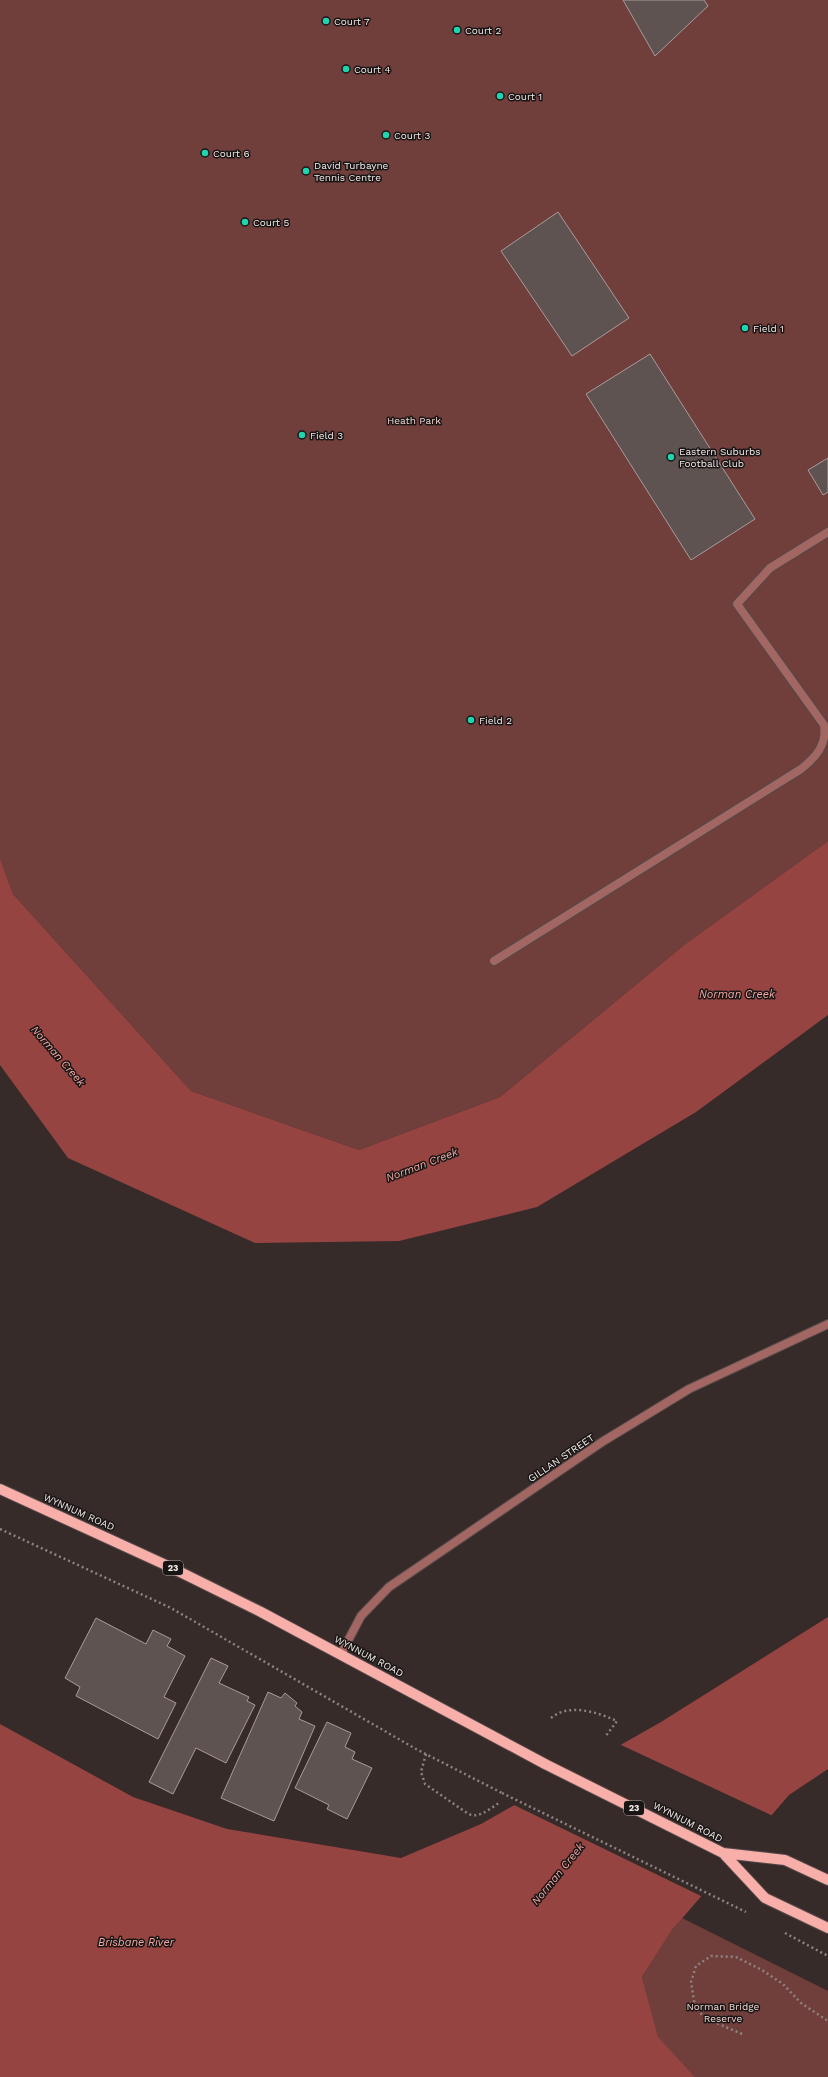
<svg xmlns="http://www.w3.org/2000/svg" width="828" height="2077" viewBox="0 0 828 2077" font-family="'Work Sans',sans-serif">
<rect width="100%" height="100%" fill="#372b2a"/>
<path fill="#703f3c" d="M0,0h828v841l-144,104 -184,152 -141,53 -168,-59 -178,-197 -13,-36z
M682,1918l146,73v86h-133l-37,-39 -16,-61 30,-47z"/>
<path fill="#964441" d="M828,841v174l-132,97 -159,95 -138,34 -144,2 -187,-85 -68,-93v-207l13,36 178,197 168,59 141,-53 184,-152z
M828,1617v152l-39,26 -117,135 -30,47 16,60 37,40h-695v-353l133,73 94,32 174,29 80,-34 180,-102z"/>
<path fill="#372b2a" d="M619,1744l154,72 -70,81 -191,-93z"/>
<path fill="#5f5352" stroke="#a99b9a" d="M623,0h81l4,6 -53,50z
M558,212l71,106 -57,38 -71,-105z
M650,354l105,165 -64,41 -105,-166z
M828,458v34l-5,3 -15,-25z
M96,1618l50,26 7,-14 18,9 -4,7 18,10 -21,41 12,6 -18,36 -82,-43 4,-9 -15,-9z
M211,1658l17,8 -9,17 30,14 -2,4 8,4 -29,58 -30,-15 -23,46 -24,-12z
M268,1692l13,6 4,-5 12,10 -2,3 7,6 -3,7 16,7 -41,95 -53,-23z
M327,1722l24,11 -6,14 10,5 -3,7 20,9 -25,51 -20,-10 2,-4 -34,-17z"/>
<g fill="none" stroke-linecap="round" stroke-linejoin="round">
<defs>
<path id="service" d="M494,961l307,-192c15,-12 26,-24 23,-44l-87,-121 33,-36 58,-36"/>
<path id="minor" d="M341,1654l20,-38 28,-29 213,-145 87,-53 139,-65"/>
<path id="primary" d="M0,1489l168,77 93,46 284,152
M723,1853l42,45 63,30
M723,1853l62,7 43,20"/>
</defs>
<use href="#service" stroke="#554a49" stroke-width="10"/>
<use href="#minor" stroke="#554a49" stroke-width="10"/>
<use href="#primary" stroke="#554a49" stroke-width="12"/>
<path stroke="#8d8382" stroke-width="2.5" stroke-dasharray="2 3" stroke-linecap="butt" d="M0,1529l171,79 245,141 86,44
M551,1718c18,-15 46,-6 66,3l-12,16
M426,1754l-5,18 4,12 42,29c11,7 22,-4 32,-10
M785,1933l43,23
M742,2034l-37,-16 -10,-11 -4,-25 5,-16 15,-10 25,1 26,13 21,14 18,19 27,18"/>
<use href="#service" stroke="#a26763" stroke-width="8"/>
<use href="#minor" stroke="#a26763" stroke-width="8"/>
<use href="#primary" stroke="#f8aea9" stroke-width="10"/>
<defs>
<path id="primary-bridge" d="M545,1764l178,89"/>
</defs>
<use href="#primary-bridge" stroke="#554a49" stroke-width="12" stroke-linecap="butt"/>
<path stroke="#8d8382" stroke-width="2.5" stroke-dasharray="2 3" stroke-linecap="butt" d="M502,1793l244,119"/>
<use href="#primary-bridge" stroke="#f8aea9" stroke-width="10"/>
</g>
<g fill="#1ed5b0" stroke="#1a1515" stroke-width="1.5">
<circle cx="326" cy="21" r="4"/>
<circle cx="457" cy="30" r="4"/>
<circle cx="346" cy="69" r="4"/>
<circle cx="500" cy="96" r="4"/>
<circle cx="386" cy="135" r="4"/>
<circle cx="205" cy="153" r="4"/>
<circle cx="306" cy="171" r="4"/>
<circle cx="245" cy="222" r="4"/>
<circle cx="745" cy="328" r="4"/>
<circle cx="302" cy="435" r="4"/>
<circle cx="671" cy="457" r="4"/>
<circle cx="471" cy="720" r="4"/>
</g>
<g text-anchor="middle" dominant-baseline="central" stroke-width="3" stroke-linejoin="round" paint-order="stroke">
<g fill="#1a1515" stroke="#b2abaa" stroke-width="1">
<rect x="163" y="1561" width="20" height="14" rx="3"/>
<rect x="624" y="1801" width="20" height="14" rx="3"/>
</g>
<g font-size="9" font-weight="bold" fill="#f3ebea">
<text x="173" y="1568">23</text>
<text x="634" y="1808">23</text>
</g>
<g font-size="10" fill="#f3ebea" stroke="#1a1515" text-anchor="start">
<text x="334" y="21">Court 7</text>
<text x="465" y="30">Court 2</text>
<text x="354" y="69">Court 4</text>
<text x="508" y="96">Court 1</text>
<text x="394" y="135">Court 3</text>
<text x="213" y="153">Court 6</text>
<text x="314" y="165">David Turbayne<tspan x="314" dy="12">Tennis Centre</tspan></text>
<text x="253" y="222">Court 5</text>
<text x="753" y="328">Field 1</text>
<text x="310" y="435">Field 3</text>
<text x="679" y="451">Eastern Suburbs<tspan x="679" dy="12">Football Club</tspan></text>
<text x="479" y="720">Field 2</text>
</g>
<g font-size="10" fill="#f1d8d5" stroke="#1a1515">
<text x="414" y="420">Heath Park</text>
<text x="723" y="2006">Norman Bridge<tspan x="723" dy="12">Reserve</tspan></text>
</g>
<g font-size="10" fill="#f3ebea" stroke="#1a1515">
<text transform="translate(561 1458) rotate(-34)">GILLAN STREET</text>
<text transform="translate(79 1512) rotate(24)">WYNNUM ROAD</text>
<text transform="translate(369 1656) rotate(28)">WYNNUM ROAD</text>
<text transform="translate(688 1822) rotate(27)">WYNNUM ROAD</text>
</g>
<g font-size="11" font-style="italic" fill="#f1aaa4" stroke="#1a1515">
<text x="737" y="994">Norman Creek</text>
<text transform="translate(58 1056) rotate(49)">Norman Creek</text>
<text transform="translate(422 1165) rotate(-21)">Norman Creek</text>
<text transform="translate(558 1874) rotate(-51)">Norman Creek</text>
<text x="136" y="1942">Brisbane River</text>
</g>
</g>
</svg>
